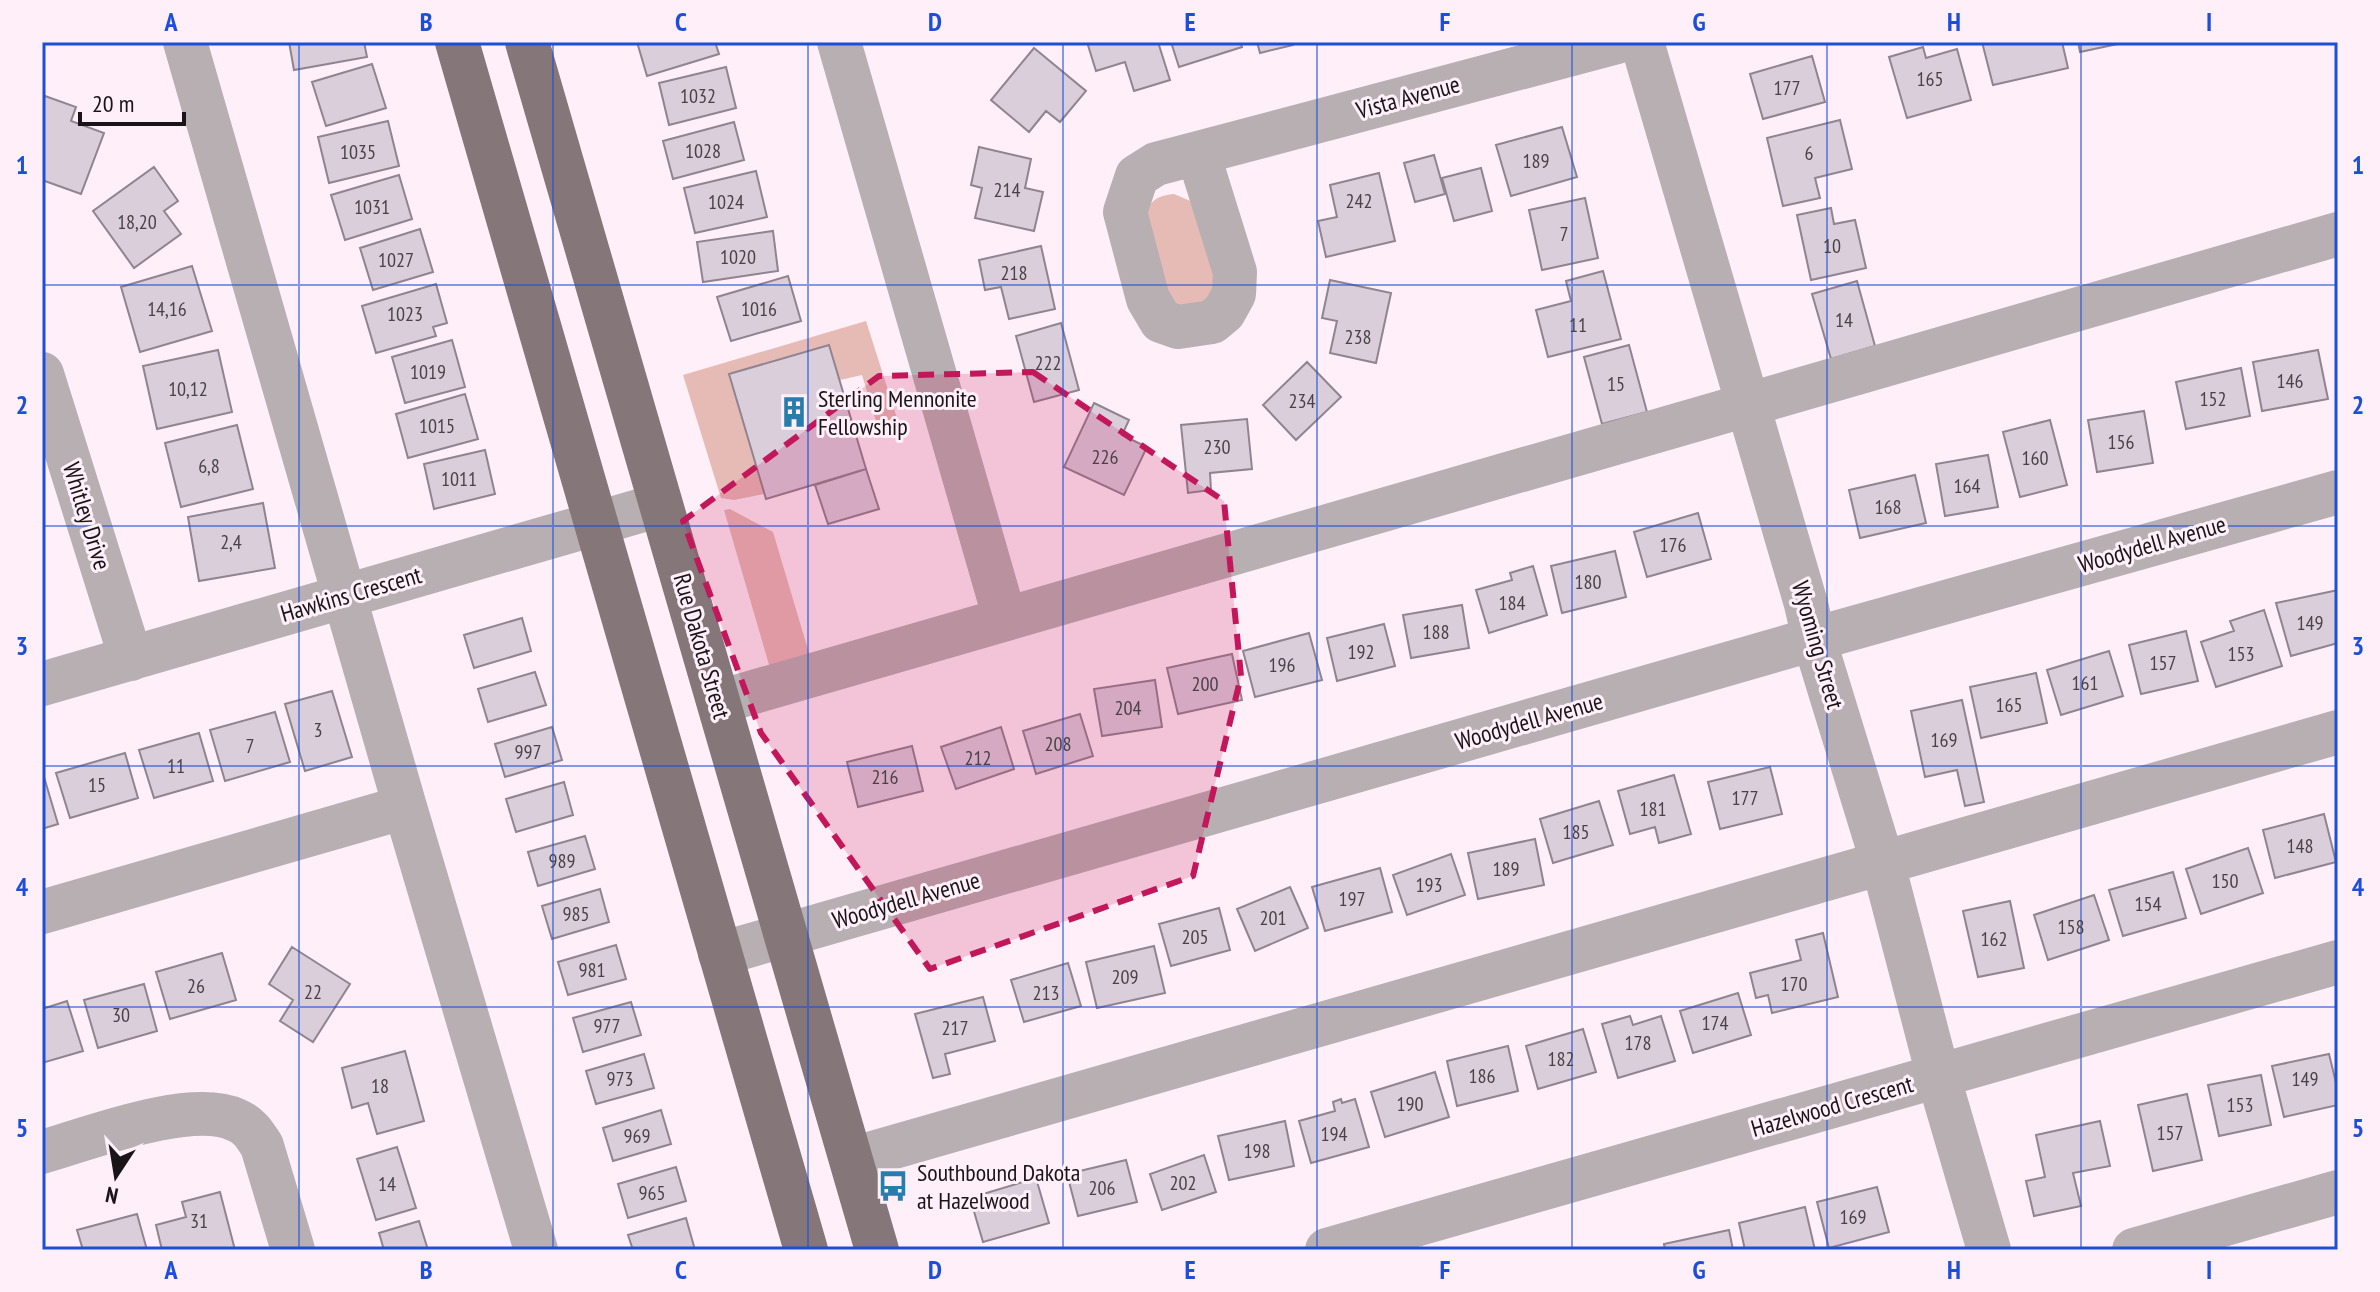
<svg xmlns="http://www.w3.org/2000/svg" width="2380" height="1292" viewBox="0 0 2380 1292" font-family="'PT Sans Narrow',sans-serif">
<rect width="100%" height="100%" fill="#ffeff8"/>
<path fill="#e6bbb6" d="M1174,194l19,8 27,81 -3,17 -44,8c-7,-21 -33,-79 -25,-99 4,-11 15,-14 26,-15z
M866,321l31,97 -20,6 -15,-49 -22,5 -11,-35 -100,29 35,120 -30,6 -13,-2 -38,-123z
M730,509l43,23 39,131 -40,12 -48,-165z"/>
<path fill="#dacedb" stroke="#8f8490" stroke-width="2" d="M289,42h75l3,15 -73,13z
M637,42h78l4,12 -72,22z
M1087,42h71l12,38 -36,11 -9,-29 -29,9z
M1171,42h69l2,5 -63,20z
M1257,42h35l1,3 -33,8z
M1982,42h80l6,26 -75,17z
M2078,42h49l-47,10z
M1923,47l3,11 31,-9 14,51 -64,18 -18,-61z
M1034,48l52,43 -26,31 -14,-11 -17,21 -38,-32z
M1812,56l13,46 -62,17 -13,-45z
M372,64l14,44 -60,18 -14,-44z
M726,67l10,41 -67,17 -10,-42z
M45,96l31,11 -5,14 33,12 -23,61 -39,-14v-77z
M1840,120l12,49 -37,9 5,20 -37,8 -16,-68z
M388,121l11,45 -70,17 -11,-46z
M734,122l10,38 -71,19 -10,-38z
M1562,127l15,50 -66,19 -15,-51z
M979,147l52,12 -6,29 18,4 -9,39 -59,-13 7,-30 -11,-3z
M1434,155l11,39 -30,8 -11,-39z
M154,167l24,34 -14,10 17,23 -47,34 -41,-57z
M1481,168l11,43 -38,10 -12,-43z
M756,171l11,46 -72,16 -11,-45z
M1379,173l16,68 -69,16 -8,-36 19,-4 -7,-32z
M399,175l13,44 -67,21 -14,-45z
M1585,198l13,60 -56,12 -13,-60z
M1831,208l3,16 21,-4 11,48 -55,12 -14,-65z
M420,229l13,43 -60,18 -13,-42z
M773,231l5,40 -75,11 -6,-40z
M1041,246l14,63 -46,10 -8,-32 -16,3 -6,-30z
M192,266l20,65 -72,21 -19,-65z
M1603,271l18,68 -73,18 -12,-47 35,-9 -5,-20z
M788,276l13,45 -70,20 -14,-44z
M1330,280l61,13 -15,70 -46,-10 7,-32 -15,-3z
M1857,281l18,65 -44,13 -19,-65z
M436,284l11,39 -14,4 3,9 -60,17 -14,-47z
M1061,323l18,67 -45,12 -18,-66z
M452,340l13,47 -60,16 -13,-46z
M829,345l37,124 -100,30 -37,-125z
M1629,345l18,67 -45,12 -18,-67z
M218,350l14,62 -75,17 -14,-63z
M2318,350l10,49 -66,12 -9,-49z
M1307,362l34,35 -45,43 -33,-35z
M2241,368l9,48 -64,13 -10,-47z
M465,394l13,45 -70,19 -12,-44z
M1094,403l35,17 -7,15 25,12 -23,48 -60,-28z
M2144,411l9,52 -56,9 -9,-52z
M1247,419l5,50 -42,4 1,17 -23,3 -7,-68z
M2050,420l17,65 -47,12 -17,-65z
M237,425l16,64 -72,18 -16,-64z
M485,450l10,44 -61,15 -10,-45z
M1988,455l10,52 -53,9 -9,-52z
M866,469l13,40 -51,15 -13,-39z
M1915,475l11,48 -66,15 -11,-48z
M263,503l12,65 -76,13 -11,-64z
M1698,513l13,46 -64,18 -13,-45z
M1615,551l11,46 -64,16 -11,-47z
M1533,566l14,49 -58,18 -13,-43 36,-10 -2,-7z
M2338,590v53l-47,13 -15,-53z
M1462,605l7,43 -58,10 -8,-43z
M2264,610l18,56 -66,21 -15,-45 33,-11 -4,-10z
M522,618l9,33 -57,17 -10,-33z
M1384,624l11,42 -58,15 -10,-43z
M2186,631l12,50 -57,13 -12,-49z
M1309,633l13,47 -67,17 -12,-46z
M2109,651l14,45 -62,19 -14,-45z
M1232,654l10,46 -64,14 -11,-46z
M535,672l11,33 -58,17 -10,-33z
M2036,673l11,50 -66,15 -11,-51z
M1155,680l7,47 -60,9 -8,-47z
M332,691l20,66 -47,14 -20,-67z
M1962,700l22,102 -19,4 -8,-36 -32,7 -14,-66z
M275,712l15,50 -65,19 -15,-51z
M1080,714l13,42 -57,18 -13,-43z
M552,727l10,33 -57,17 -10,-33z
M1001,727l13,42 -58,20 -15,-42z
M199,733l14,48 -59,17 -15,-48z
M912,746l11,45 -65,16 -11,-45z
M125,753l13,45 -68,20 -14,-45z
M1770,767l12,47 -62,15 -12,-47z
M1674,775l17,59 -32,9 -4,-16 -25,7 -12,-43z
M42,777h2l14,47 -16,5z
M564,782l9,33 -57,17 -10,-33z
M1599,801l14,44 -60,18 -13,-44z
M2324,814l12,48 -61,16 -12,-48z
M585,836l10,33 -57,17 -10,-34z
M1535,839l9,46 -66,14 -10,-46z
M2248,848l15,45 -62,21 -15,-45z
M1451,854l14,41 -58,20 -14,-40z
M1380,868l12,44 -67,19 -13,-44z
M2173,872l13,46 -63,18 -14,-46z
M1290,887l18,41 -53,23 -18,-42z
M600,889l9,33 -57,17 -10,-33z
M2094,895l15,45 -61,20 -14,-45z
M2010,901l14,67 -46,9 -15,-66z
M1219,908l11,42 -59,16 -12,-42z
M1823,933l15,64 -66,16 -4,-18 -12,3 -6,-25 51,-13 -5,-20z
M616,945l10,34 -58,16 -10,-33z
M1154,946l11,47 -68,15 -11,-46z
M292,947l58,37 -37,58 -33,-21 13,-21 -24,-16z
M222,953l14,47 -66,19 -14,-47z
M1068,963l13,43 -57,16 -13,-42z
M144,984l13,47 -59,17 -14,-48z
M1738,993l13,42 -58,18 -13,-42z
M983,997l12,44 -50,13 5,20 -17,4 -18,-64z
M67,1001l16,50 -41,12v-54z
M631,1002l10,33 -58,17 -10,-34z
M1630,1016l3,9 28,-9 14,45 -57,17 -16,-54z
M1583,1029l13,43 -58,17 -12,-43z
M1508,1046l10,45 -61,15 -10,-45z
M405,1051l19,70 -47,13 -9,-31 -16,5 -10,-40z
M644,1054l10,34 -58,16 -10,-33z
M2329,1054l9,37v14l-54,12 -12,-51z
M1435,1072l14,45 -64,20 -14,-45z
M2261,1075l10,50 -52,11 -11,-51z
M2187,1094l15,66 -49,11 -15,-66z
M1341,1099l1,4 13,-4 14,48 -58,16 -12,-42 36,-10 -2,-9z
M661,1110l10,34 -58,17 -10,-33z
M1285,1121l9,45 -65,14 -11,-44z
M2100,1121l10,45 -37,7 8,33 -47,10 -8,-35 19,-4 -9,-42z
M397,1147l19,61 -40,12 -19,-61z
M1204,1155l12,37 -54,18 -12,-36z
M1126,1160l11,42 -59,14 -11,-42z
M676,1167l10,34 -58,17 -10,-34z
M1036,1178l13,45 -66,19 -13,-44z
M1877,1187l12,45 -60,16 -12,-46z
M220,1192l15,58h-73l-6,-25 30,-8 -4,-15z
M1805,1207l10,43h-70l-6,-27z
M137,1214l10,36h-64l-6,-20z
M686,1218l9,32h-62l-5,-15z
M419,1221l9,29h-44l-5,-17z
M1729,1230l4,20h-68l-1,-6z"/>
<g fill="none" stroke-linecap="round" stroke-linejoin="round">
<path stroke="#b7afb1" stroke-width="44" d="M185,42l220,765
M839,42l166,577
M1642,42l164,562 8,35 69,225 55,211 51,175
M1198,153l37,119 -1,22 -10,18 -12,10 -34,5 -17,-6 -13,-22 -23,-87 12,-36 19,-12 42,-11 419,-111
M42,374l89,285
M42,684l618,-179
M719,702l1619,-468
M42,912l363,-105 131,443
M720,954l1094,-315 524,-147
M42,1152c48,-14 149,-53 194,-32 13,5 19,15 26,26l31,104
M852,1159l1486,-427
M1327,1250l1011,-288
M2134,1250l204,-58"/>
<path stroke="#847679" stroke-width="44" d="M457,42l349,1208
M527,42l350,1208"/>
</g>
<path fill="#c2185b" fill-opacity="0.2" stroke="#c2185b" stroke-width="6" stroke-dasharray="16 10" stroke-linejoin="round" d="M1033,372l191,129 17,175 -48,200 -263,93 -169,-236 -78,-212 196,-145z"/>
<path fill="none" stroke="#1d4ed8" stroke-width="2" stroke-opacity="0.55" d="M299,42v1208M553,42v1208M808,42v1208M1063,42v1208M1317,42v1208M1572,42v1208M1827,42v1208M2081,42v1208M42,285h2296M42,526h2296M42,766h2296M42,1007h2296"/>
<defs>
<symbol id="building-bare" viewBox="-9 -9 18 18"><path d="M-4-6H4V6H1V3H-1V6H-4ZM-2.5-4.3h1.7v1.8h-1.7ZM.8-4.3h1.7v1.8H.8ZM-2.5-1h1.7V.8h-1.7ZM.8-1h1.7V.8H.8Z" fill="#277ead" stroke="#ffeff8" stroke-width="2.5" paint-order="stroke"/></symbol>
<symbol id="bus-bare" viewBox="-9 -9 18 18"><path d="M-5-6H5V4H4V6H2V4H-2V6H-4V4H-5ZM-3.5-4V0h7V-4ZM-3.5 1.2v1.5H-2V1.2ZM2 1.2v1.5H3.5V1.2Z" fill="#277ead" stroke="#ffeff8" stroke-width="2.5" paint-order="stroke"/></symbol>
</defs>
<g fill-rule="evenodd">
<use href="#building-bare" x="772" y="390" width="44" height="44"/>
<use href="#bus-bare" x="871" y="1164" width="44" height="44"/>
</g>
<g text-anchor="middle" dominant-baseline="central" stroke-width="6" stroke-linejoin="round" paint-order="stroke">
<g font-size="20" fill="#494248">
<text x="1930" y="79">165</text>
<text x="1787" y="88">177</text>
<text x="698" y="96">1032</text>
<text x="703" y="151">1028</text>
<text x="358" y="152">1035</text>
<text x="1809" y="153">6</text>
<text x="1536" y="161">189</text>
<text x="1007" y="190">214</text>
<text x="1359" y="201">242</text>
<text x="726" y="202">1024</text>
<text x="372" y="207">1031</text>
<text x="137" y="222">18,20</text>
<text x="1564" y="234">7</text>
<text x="1832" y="246">10</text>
<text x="738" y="257">1020</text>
<text x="396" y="260">1027</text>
<text x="1014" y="273">218</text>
<text x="167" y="309">14,16</text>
<text x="759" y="309">1016</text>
<text x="405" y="314">1023</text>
<text x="1844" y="320">14</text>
<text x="1578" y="325">11</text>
<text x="1358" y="337">238</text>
<text x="1048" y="363">222</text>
<text x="428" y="372">1019</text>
<text x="2290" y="381">146</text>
<text x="1616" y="384">15</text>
<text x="188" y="389">10,12</text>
<text x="2213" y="399">152</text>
<text x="1302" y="401">234</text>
<text x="437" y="426">1015</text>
<text x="2121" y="442">156</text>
<text x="1217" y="447">230</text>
<text x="1105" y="457">226</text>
<text x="2035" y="458">160</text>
<text x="209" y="466">6,8</text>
<text x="459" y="479">1011</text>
<text x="1967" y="486">164</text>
<text x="1888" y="507">168</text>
<text x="231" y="542">2,4</text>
<text x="1673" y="545">176</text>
<text x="1588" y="582">180</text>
<text x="1512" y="603">184</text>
<text x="2310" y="623">149</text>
<text x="1436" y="632">188</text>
<text x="1361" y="652">192</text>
<text x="2241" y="654">153</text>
<text x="2163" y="663">157</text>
<text x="1282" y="665">196</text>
<text x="2085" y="683">161</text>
<text x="1205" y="684">200</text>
<text x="2009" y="705">165</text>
<text x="1128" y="708">204</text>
<text x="318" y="730">3</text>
<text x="1944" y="740">169</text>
<text x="1058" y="744">208</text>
<text x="250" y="746">7</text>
<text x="528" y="752">997</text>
<text x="978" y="758">212</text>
<text x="176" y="766">11</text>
<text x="885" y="777">216</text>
<text x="97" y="785">15</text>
<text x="1745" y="798">177</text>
<text x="1653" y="809">181</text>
<text x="1576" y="832">185</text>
<text x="2300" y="846">148</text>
<text x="562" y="861">989</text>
<text x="1506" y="869">189</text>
<text x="2225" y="881">150</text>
<text x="1429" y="885">193</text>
<text x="1352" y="899">197</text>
<text x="2148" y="904">154</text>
<text x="576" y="914">985</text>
<text x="1273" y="918">201</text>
<text x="2071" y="927">158</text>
<text x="1195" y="937">205</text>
<text x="1994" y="939">162</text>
<text x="592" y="970">981</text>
<text x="1125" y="977">209</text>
<text x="1794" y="984">170</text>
<text x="196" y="986">26</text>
<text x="313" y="992">22</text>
<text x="1046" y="993">213</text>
<text x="121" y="1015">30</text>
<text x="1715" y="1023">174</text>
<text x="607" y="1026">977</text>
<text x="955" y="1028">217</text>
<text x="1638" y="1043">178</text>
<text x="1561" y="1059">182</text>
<text x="1482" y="1076">186</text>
<text x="620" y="1079">973</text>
<text x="2305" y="1079">149</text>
<text x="380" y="1086">18</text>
<text x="1410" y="1104">190</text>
<text x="2240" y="1105">153</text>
<text x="2170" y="1133">157</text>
<text x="1334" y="1134">194</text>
<text x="637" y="1136">969</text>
<text x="1257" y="1151">198</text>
<text x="1183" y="1183">202</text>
<text x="387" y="1184">14</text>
<text x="1102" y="1188">206</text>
<text x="652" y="1193">965</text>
<text x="1853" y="1217">169</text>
<text x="199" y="1221">31</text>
</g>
<g font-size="24" fill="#191417" stroke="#ffeff8">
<text transform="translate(1408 97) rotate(-15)">Vista Avenue</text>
<text transform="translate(87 516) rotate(73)">Whitley Drive</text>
<text transform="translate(2152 544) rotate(-16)">Woodydell Avenue</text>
<text transform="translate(351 594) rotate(-16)">Hawkins Crescent</text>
<text transform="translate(1818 645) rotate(74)">Wyoming Street</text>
<text transform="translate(702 646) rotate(74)">Rue Dakota Street</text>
<text transform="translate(1529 721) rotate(-16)">Woodydell Avenue</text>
<text transform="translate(906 900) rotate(-16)">Woodydell Avenue</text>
<text transform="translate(1832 1106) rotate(-16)">Hazelwood Crescent</text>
</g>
<g font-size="24" fill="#191417" stroke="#ffeff8" text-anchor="start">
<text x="818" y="398">Sterling Mennonite<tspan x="818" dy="28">Fellowship</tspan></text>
<text x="917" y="1172">Southbound Dakota<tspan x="917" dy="28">at Hazelwood</tspan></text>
</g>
</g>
<rect width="2380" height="1292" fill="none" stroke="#ffeff8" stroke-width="88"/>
<g transform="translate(116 1176) rotate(192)" stroke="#ffeff8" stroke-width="6" paint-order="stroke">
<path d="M0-6L14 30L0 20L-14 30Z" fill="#191417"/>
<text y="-12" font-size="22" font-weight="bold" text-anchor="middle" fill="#191417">N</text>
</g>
<path d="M80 112v12h104v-12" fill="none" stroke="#191417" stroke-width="4"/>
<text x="92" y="112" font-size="24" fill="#191417" stroke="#ffeff8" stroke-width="6" paint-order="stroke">20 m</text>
<rect x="44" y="44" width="2292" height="1204" fill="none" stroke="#1d4ed8" stroke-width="3"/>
<g font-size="26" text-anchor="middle" font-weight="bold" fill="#1d4ed8">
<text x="171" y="31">A</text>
<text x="426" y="31">B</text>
<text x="681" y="31">C</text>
<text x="935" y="31">D</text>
<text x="1190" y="31">E</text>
<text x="1445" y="31">F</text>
<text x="1699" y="31">G</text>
<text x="1954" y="31">H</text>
<text x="2209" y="31">I</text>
<text x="22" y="174">1</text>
<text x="2358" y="174">1</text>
<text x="22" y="414">2</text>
<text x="2358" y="414">2</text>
<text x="22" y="655">3</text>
<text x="2358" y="655">3</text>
<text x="22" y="896">4</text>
<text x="2358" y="896">4</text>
<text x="22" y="1137">5</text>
<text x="2358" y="1137">5</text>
<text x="171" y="1279">A</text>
<text x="426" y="1279">B</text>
<text x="681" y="1279">C</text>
<text x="935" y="1279">D</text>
<text x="1190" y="1279">E</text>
<text x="1445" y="1279">F</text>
<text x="1699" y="1279">G</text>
<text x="1954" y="1279">H</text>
<text x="2209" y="1279">I</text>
</g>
</svg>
